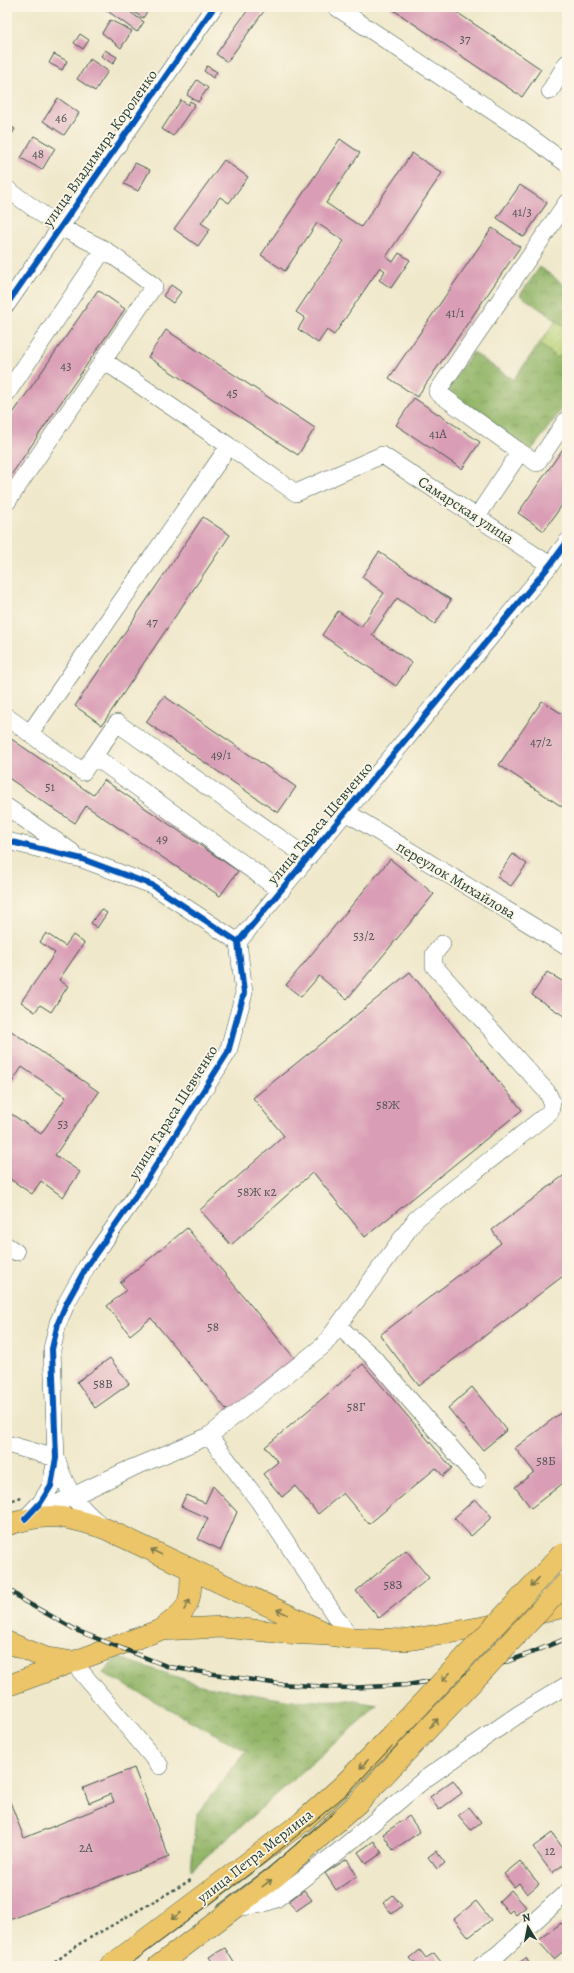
<svg xmlns="http://www.w3.org/2000/svg" width="574" height="1973" viewBox="0 0 574 1973" font-family="Alegreya,serif">
<defs>
<pattern id="forest-crowns" width="20" height="18" patternUnits="userSpaceOnUse"><rect width="20" height="18" fill="#92b568"/><path d="M2 6a3 3 0 1 1 6 0M12 15a3 3 0 1 1 6 0" fill="none" stroke="#779456"/></pattern>
<pattern id="park-dots" width="8" height="8" patternUnits="userSpaceOnUse"><rect width="8" height="8" fill="#b8d378"/><path d="M2 2h.1M6 6h.1" fill="none" stroke="#9eb668" stroke-width="1.8" stroke-linecap="round"/></pattern>
</defs>
<rect width="100%" height="100%" fill="#fcf5e5"/>
<filter id="ink" filterUnits="userSpaceOnUse"><feTurbulence type="fractalNoise" baseFrequency=".025" numOctaves="2"/><feDisplacementMap in="SourceGraphic" scale="8" xChannelSelector="R" yChannelSelector="G"/><feConvolveMatrix kernelMatrix="1 2 1 2 8 2 1 2 1" color-interpolation-filters="sRGB"/></filter>
<filter id="wash" filterUnits="userSpaceOnUse"><feTurbulence type="fractalNoise" baseFrequency=".012" numOctaves="4" result="noise"/><feDisplacementMap in="SourceGraphic" scale="16" xChannelSelector="R" yChannelSelector="G"/><feGaussianBlur stdDeviation="0.9" result="paint"/><feColorMatrix in="noise" values="0 0 0 0 0 0 0 0 0 0 0 0 0 0 0 0 0 1.4 0 .05"/><feComposite in="paint" operator="in"/></filter>
<g filter="url(#wash)">
<rect width="100%" height="100%" fill="#efe8cb"/>
<path fill="url(#forest-crowns)" stroke="#58794e" d="M540,267l27,20v41l-47,-33z
M539,344l19,14 9,-12v56l-36,49 -85,-61 27,-38 40,28z
M117,1657l84,28 90,16 58,-1 29,5 -187,165 5,-55 50,-64 -143,-78z"/>
<path fill="url(#park-dots)" stroke="#6c8856" d="M556,321l11,7v18l-9,12 -19,-14z"/>
<g id="blocks">
<path fill="#d99db5" d="M102,7h21l21,15 -7,10z
M129,7h21l-7,11 -14,-9z
M250,7h17l-40,55 -11,-8z
M389,7h60l92,62 -19,28z
M110,20l22,11 -11,17 -19,-15z
M80,34l9,6 -6,9 -9,-6z
M105,50l12,7 -4,7 -12,-8z
M54,54l13,7 -5,9 -13,-7z
M90,59l18,12 -13,20 -18,-12z
M207,66l10,6 -4,6 -9,-7z
M197,80l11,8 -10,14 -11,-7z
M58,98l21,15 -15,22 -21,-14z
M181,100l7,5 2,-4 5,3 -22,32 -11,-7z
M7,124l8,5 -8,12z
M34,136l21,12 -13,22 -21,-12z
M340,139l20,14 -34,50 35,24 51,-74 30,20 -56,84 7,5 6,-9 11,7 -19,28 -12,-8 6,-9 -5,-4 -46,68 -7,-5 -9,13 -20,-14 7,-11 -9,-6 48,-71 -27,-18 -32,48 -24,-16z
M224,160l24,17 -19,26 -9,-6 -19,26 9,6 -12,17 -24,-17z
M135,163l15,7 -12,21 -14,-7z
M520,185l27,18 -23,34 -27,-19z
M492,228l28,19 -103,150 -28,-19z
M171,285l10,7 -8,11 -10,-7z
M98,290l27,19 -118,172v-59z
M166,330l149,98 -17,27 -150,-98z
M414,398l66,44 -18,27 -66,-44z
M567,443v55l-23,33 -26,-18z
M203,517l27,18 -128,190 -27,-19z
M379,552l72,48 -16,24 -38,-26 -25,37 40,28 -16,23 -74,-51 16,-24 23,16 23,-34 -22,-16z
M164,696l132,91 -18,26 -132,-91z
M542,701l25,16v93l-68,-45z
M7,736l86,59 11,-15 134,91 -18,25 -134,-90 -11,17 -68,-46z
M513,854l14,10 -16,22 -14,-9z
M390,859l44,35 -87,105 -28,-23 -18,21 -15,-12z
M101,909l6,4 -10,15 -6,-5z
M46,933l19,13 8,-11 11,8 -25,37 9,6 -17,26 -11,-7 -5,7 -14,-10 34,-49 -15,-11z
M410,972l112,138 -157,127 -52,-65 -82,73 -31,-35 84,-74 -31,-38z
M547,972l20,12v34l-35,-23z
M7,1028l92,64 -44,63 25,17 -17,25 -22,-16 -9,13 -25,-17v-66l34,23 25,-37 -44,-30 -15,23z
M567,1173v100l-148,113 -39,-51 121,-92 -9,-13z
M187,1228l109,132 -66,54 -79,-96 -21,17 -23,-29 19,-16 -6,-7z
M110,1358l19,26 -34,24 -18,-26z
M363,1364l89,104 -9,8 -7,-8 -67,56 -26,-31 -25,21 -23,-28 -13,11 -19,-23 15,-12 -13,-15z
M472,1387l35,43 -24,20 -35,-42z
M567,1408v72l-36,28 -16,-21 19,-15 -19,-24z
M213,1486l24,26 -16,38 -23,-11 10,-21 -27,-12 5,-11 19,8z
M475,1499l17,18 -21,19 -17,-18z
M406,1550l23,28 -50,40 -23,-27z
M134,1768l35,89 -162,64v-121l2,-1 15,39 90,-36 -3,-8 -22,9 -6,-15z
M453,1780l9,13 -23,17 -9,-13z
M469,1807l12,15 -10,8 -13,-15z
M409,1816l11,16 -27,18 -10,-16z
M552,1833l15,21v8l-15,11 -19,-26z
M374,1841l8,12 -16,11 -8,-12z
M436,1851l9,12 -8,6 -9,-12z
M347,1859l10,17 -21,14 -11,-17z
M520,1861l19,23 -12,10 -8,-11 -5,4 -10,-13z
M304,1890l8,10 -16,11 -7,-10z
M511,1890l15,17 -10,8 -4,-5 -3,3 -10,-12z
M393,1895l9,11 -10,8 -9,-11z
M476,1901l15,19 -22,17 -15,-18z
M561,1923l6,7v18l-13,11 -16,-18z
M225,1948l11,18h-21l-6,-9z
M420,1950l6,8 8,-5 7,9 -6,4h-18l-7,-8z
M526,1958l5,8h-12l-2,-2z"/>
</g>
</g>
<g filter="url(#ink)">
<use href="#blocks" fill-opacity="0" stroke="#3e574b" stroke-width="1"/>
<g fill="none" stroke-linecap="round" stroke-linejoin="round">
<defs>
<path id="minor" d="M336,7l182,121 49,36
M550,91l17,-28
M7,189l53,38 44,22 50,37 -147,216
M7,304l207,-297
M7,393l97,-144
M229,446l67,47 86,-38 168,110
M520,452l-83,-60 130,-190
M476,518l44,-66 17,11 30,-44
M7,717l76,55 11,-16 187,135
M30,733l199,-287 -126,-86
M94,756l23,-33 191,135
M7,807l65,45
M346,812l221,135
M7,841l75,18 70,26 86,57
M7,1246l9,6
M338,1326l34,30 106,123
M209,1436l49,64 92,138
M7,1444l49,14
M57,1460c9,30 21,47 45,66
M33,1515l99,-47 77,-32 115,-91 92,-126 134,-107 2,-10 -5,-10 -113,-126v-12l8,-10
M25,1519l16,-17 10,-16 5,-28 -4,-109 6,-26 9,-21 20,-36 57,-82 84,-132 16,-59 -6,-51 312,-377 17,-23
M73,1662l87,104
M235,1908l27,-4 14,-5 63,-48 86,-72 94,-65 48,-29
M481,1966l16,-11 70,-63"/>
<path id="major" d="M7,1525c41,-14 60,-9 99,4l216,102
M160,1630l63,-3 62,6 45,2 20,3 58,2 81,-14 78,-20
M7,1642l39,16 27,4
M7,1686l153,-56c30,-22 31,-24 31,-61
M110,1966l192,-144 40,-36 49,-50
M158,1966l117,-89 83,-74 49,-52"/>
</defs>
<use href="#minor" stroke="#3e574b" stroke-width="18"/>
<use href="#major" stroke="#3e574b" stroke-width="22"/>
<path stroke="#3e574b" stroke-width="2.5" stroke-dasharray="3 3" stroke-linecap="butt" d="M7,1502l17,-6
M50,1966l26,-20 115,-66"/>
<use href="#minor" stroke="#fff" stroke-width="17"/>
<use href="#major" stroke="#ecc569" stroke-width="21"/>
<path stroke="#1f3d34" stroke-width="1" d="M216,1907l52,-39 68,-57
M128,1966l136,-103 84,-70 219,-232"/>
<defs>
<path id="rail" d="M7,1588l17,13 54,30 91,36 110,17 68,4 60,-3 66,-11 58,-21 36,-15"/>
</defs>
<use href="#rail" stroke="#1f3d34" stroke-width="4.5"/>
<use href="#rail" stroke="#fcf5e5" stroke-width="3" stroke-dasharray="9" stroke-linecap="butt"/>
<defs>
<path id="major-bridge" d="M391,1736l171,-182
M407,1751l160,-169"/>
</defs>
<use href="#major-bridge" stroke="#3e574b" stroke-width="22" stroke-linecap="butt"/>
<use href="#major-bridge" stroke="#ecc569" stroke-width="21"/>
<defs>
<path id="cycleway" d="M7,304l207,-297
M7,841l75,18 70,26 86,57
M25,1519l16,-17 10,-16 5,-28 -4,-109 6,-26 9,-21 20,-36 57,-82 84,-132 16,-59 -6,-51 312,-377 17,-23"/>
</defs>
<use href="#cycleway" stroke="#fcf5e5" stroke-width="8"/>
<use href="#cycleway" stroke="#0057b8" stroke-width="6"/>
</g>
<defs><path id="oneway-shaft" d="M-6 0H5M1.5-3L5.5 0L1.5 3" fill="none" stroke-width="1.6" stroke-linecap="round" stroke-linejoin="round"/></defs>
<g stroke="#7b7a4c">
<use href="#oneway-shaft" transform="translate(156 1552) rotate(-154)"/>
<use href="#oneway-shaft" transform="translate(535 1582) rotate(133)"/>
<use href="#oneway-shaft" transform="translate(187 1605) rotate(-59)"/>
<use href="#oneway-shaft" transform="translate(282 1612) rotate(-155)"/>
<use href="#oneway-shaft" transform="translate(446 1677) rotate(133)"/>
<use href="#oneway-shaft" transform="translate(434 1723) rotate(-47)"/>
<use href="#oneway-shaft" transform="translate(364 1764) rotate(134)"/>
<use href="#oneway-shaft" transform="translate(267 1883) rotate(-37)"/>
<use href="#oneway-shaft" transform="translate(176 1916) rotate(143)"/>
</g>
</g>
<g text-anchor="middle" dominant-baseline="central" stroke-width="3.5" stroke-linejoin="round" paint-order="stroke">
<g font-size="13" fill="#4e5554">
<text x="465" y="38">37</text>
<text x="61" y="117">46</text>
<text x="38" y="153">48</text>
<text x="522" y="211">41/3</text>
<text x="455" y="312">41/1</text>
<text x="66" y="365">43</text>
<text x="232" y="392">45</text>
<text x="438" y="433">41А</text>
<text x="152" y="621">47</text>
<text x="541" y="741">47/2</text>
<text x="221" y="754">49/1</text>
<text x="50" y="786">51</text>
<text x="162" y="838">49</text>
<text x="364" y="935">53/2</text>
<text x="388" y="1104">58Ж</text>
<text x="63" y="1123">53</text>
<text x="257" y="1191">58Ж к2</text>
<text x="213" y="1326">58</text>
<text x="103" y="1383">58В</text>
<text x="356" y="1406">58Г</text>
<text x="546" y="1460">58Б</text>
<text x="393" y="1584">58З</text>
<text x="86" y="1847">2А</text>
<text x="550" y="1850">12</text>
</g>
<g font-size="15" fill="#1f3d34" stroke="#fcf5e5">
<text transform="translate(100 148) rotate(-55)">улица Владимира Короленко</text>
<text transform="translate(466 510) rotate(33)">Самарская улица</text>
<text transform="translate(320 823) rotate(-50)">улица Тараса Шевченко</text>
<text transform="translate(456 880) rotate(31)">переулок Михайлова</text>
<text transform="translate(173 1112) rotate(-58)">улица Тараса Шевченко</text>
<text transform="translate(255 1856) rotate(-38)">улица Петра Мерлина</text>
</g>
</g>
<rect width="574" height="1973" fill="none" stroke="#fcf5e5" stroke-width="24"/>
<g transform="translate(528 1927) rotate(350)" stroke="#fcf5e5" stroke-width="3" paint-order="stroke">
<path d="M0-3L7 15L0 10L-7 15Z" fill="#1f3d34"/>
<text y="-6" font-size="11" font-weight="bold" text-anchor="middle" fill="#1f3d34">N</text>
</g>
</svg>
